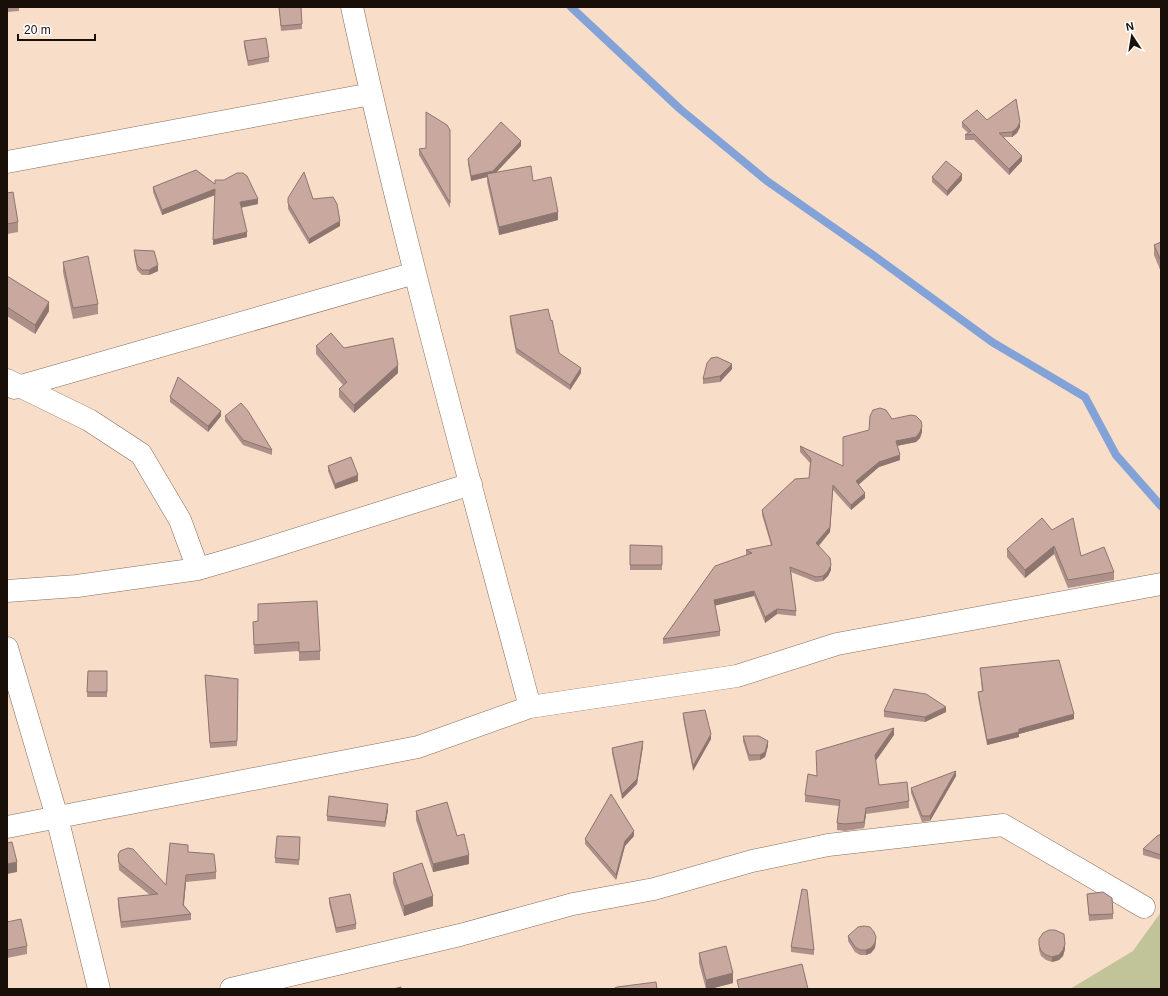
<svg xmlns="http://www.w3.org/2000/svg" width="1168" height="996" viewBox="0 0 1168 996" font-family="Arial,sans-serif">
<rect width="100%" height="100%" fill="#f8ddc9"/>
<path fill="#c0c498" d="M1161,912v77h-91l63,-38z"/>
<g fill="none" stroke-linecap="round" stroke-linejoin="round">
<path stroke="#82a2d8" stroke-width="8" d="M571,7l109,102 87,72 106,74 119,87 93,55 31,58 45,51"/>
<defs>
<path id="minor" d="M352,7c51,235 116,467 178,700
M7,162l364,-68
M7,380l82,40 52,34 39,66 18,49 58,-17 215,-68
M14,388l401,-115
M7,591l70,-5 121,-17
M7,648l50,169 42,172
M7,827l411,-80 112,-40 207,-31 100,-32 324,-60
M231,989l229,-54 113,-31 81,-15 98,-28 76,-16 175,-20 141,82"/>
</defs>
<use href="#minor" stroke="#856d5c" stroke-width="23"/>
<use href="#minor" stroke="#fff" stroke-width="22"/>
</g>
<path fill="#ac9089" d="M7,7h12v4l-12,1z
M279,7h22l1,22 -21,2z
M244,41l25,16v5l-21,4 -4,-20z
M987,120l33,7 -3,6 -5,4h-8l18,24 -13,14 -35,-35h-9v-5l3,-2 -6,-6v-5z
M450,130v78l-31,-53v-6l7,-1z
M521,146l-25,26 37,9 25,39 -59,15 -12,-53v-5l-16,4 -3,-17v-5z
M932,177l30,3 -15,16 -15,-14z
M215,184l43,20 -17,3 6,30 -34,8 2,-50 -53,20 -9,-23v-5z
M7,193l11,29v10l-11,2z
M288,198l25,1 27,27 -31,18 -21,-35z
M1161,242v30l-7,-17v-10z
M134,250l24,21 -9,4h-7l-5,-5 -3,-15z
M63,262l35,42v10l-25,5 -10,-47z
M7,276l42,35 -14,23 -28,-18z
M510,316l49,37 22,20 -11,17 -54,-37 -6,-31z
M316,346l28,2 54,25 -44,40 -15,-16v-8l4,-4 -27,-31z
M732,369l-12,13 -17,2v-5z
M170,397l51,19 -13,16 -38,-30z
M225,416l47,34v5l-29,-10 -18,-24z
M892,419l30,13 -2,6 -4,4 -19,4 3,14 -21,7 -21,17 7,14 -14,12 -18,-20 -3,42 -11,14 12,24 -3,6 -5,5 -7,1 -25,-10 5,39v5l-19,-2 -12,9 -11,-27 -39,9 5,26v5l-57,8v-5l83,-83v-6l25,-5 -9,-30v-5l47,-32 1,-15 -10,-11v-6l43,20 26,-36z
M328,466l30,15 -23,8 -7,-18z
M1052,530l29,26 33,16v8l-46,8 -14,-34 -29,24 -18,-21v-8z
M630,545l32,1v24h-32z
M258,604l62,47v9l-21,1v-10l-45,3 -1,-32 5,-1z
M980,668l94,51 -55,15v3l-32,8 -9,-48v-5l4,-1z
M88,671h19v26h-20z
M205,675l33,4 -1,67 -27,2z
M884,711l62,1 -21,10 -41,-5z
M683,713l28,26 -18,32 -10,-53z
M894,735l-19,26 4,24 30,16v7l-43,6 -2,14 -19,3 -8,-1v-7l2,-17 -34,-4v-7l12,-19z
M743,736l25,10 -3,11 -5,3 -11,1 -6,-20z
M643,746l-6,38 -15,15 -10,-46v-5z
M956,776l-26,45 -8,1 -11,-29v-5z
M388,810l-3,17 -58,-6v-5z
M416,811l41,25 12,28 -36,8 -17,-52z
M1161,834v26l-18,-5v-6z
M634,836l-9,10 -9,34 -31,-36v-5z
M300,843l-1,22 -24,-2v-5z
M188,852l28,20v7l-30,3 -2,23 7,9v6l-70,8 -3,-23v-7l32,-3 -31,-25 -1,-15 48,30z
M393,873l40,33 -29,10 -11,-33z
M1087,894l26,20v5l-24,2z
M329,898l27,26v5l-20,4 -7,-30z
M7,922l20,24v8l-20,4z
M848,936l28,6 -1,6 -4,5 -5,2h-6l-5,-3 -7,-11z
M1039,945l26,4 -2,7 -4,4 -7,2 -6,-2 -5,-4 -2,-6z
M791,947l23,3v5l-23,-3z
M699,953l34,30 -23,6h-4l-7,-26z"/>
<path fill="#8c766f" d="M1020,122v5l-3,6 -5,4v-5z
M521,141v5l-28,30 -6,-2v3l-16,4v-5z
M1022,156v5l-13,14v-6z
M962,174v6l-15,16v-5z
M215,189v6l-53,20v-5z
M258,199v5l-18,4v-6z
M558,212v8l-59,15v-8z
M340,221v5l-31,18v-5z
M247,232v5l-34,8v-5z
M158,265v6l-9,4v-5z
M49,302v9l-14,23v-9z
M732,364v5l-12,13v-6z
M398,365v8l-44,40v-8z
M581,368v5l-11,17v-5z
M221,411v5l-13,16v-6z
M922,426v6l-2,6 -4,4 -20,4v-5z
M900,455v5l-21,7 -23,20v-6l23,-19z
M358,475v6l-23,8v-5z
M833,485l-3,47 -14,16v-5z
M865,493v5l-14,12v-5z
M1054,546v8l-29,24v-8z
M831,565v5l-3,6 -5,5v-5z
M754,591v5l-40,10v-6z
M777,609v5l-12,9v-6z
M946,707v5l-21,10v-5z
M1074,714v5l-55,15v3l-32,8v-5l32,-11z
M894,728v7l-19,27v-7z
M711,734v5l-18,32v-5z
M643,741v5l-6,38 -15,15v-5z
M768,741v5l-3,11 -5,3v-5z
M956,771v5l-26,45v-5z
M388,804v6l-3,17v-5z
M866,808v6l-2,14v-6z
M634,831v5l-9,10 -9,34v-5l9,-34z
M469,855v9l-36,8v-8z
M17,862v10l-10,2v-10z
M186,875v7l-3,29v-6z
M433,896v10l-29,10v-10z
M876,937l-1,11 -4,5 -5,2v-5z
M1065,944v5l-2,7 -4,4 -7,2v-5z
M733,973v10l-23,6h-4v-9z"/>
<path fill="#c8a89f" stroke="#8c766f" d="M279,7h22l1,17 -21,2z
M266,38l3,19 -21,4 -4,-20z
M1016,99l4,23 -3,6 -5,4 -13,1 23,23 -13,13 -35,-35 -9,1 6,-4 -9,-9 15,-12 10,10z
M426,112l21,13 3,5v73l-31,-54 7,-1z
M501,122l20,19 -28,30 -22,5 -3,-17z
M946,161l16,13 -15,17 -15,-14z
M531,166l2,15 18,-4 7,35 -59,15 -12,-53z
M196,170l19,14v-4h9l13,-7h6l4,3 11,23 -18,3 7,30 -34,8 2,-51 -53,21 -9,-23z
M304,172l9,27 20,-2 4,7 3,17 -31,18 -21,-36v-5z
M13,192l5,30 -11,2v-31z
M1161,242v19l-7,-16z
M134,250l20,1 4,14 -9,5h-7l-5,-5z
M88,256l10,48 -25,4 -10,-46z
M7,276l42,26 -14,23 -28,-18z
M548,309l3,12 1,-1 7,33 22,15 -11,17 -54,-37 -6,-32z
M331,333l13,15 49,-10 5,27 -44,40 -15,-16 8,-7 -31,-36z
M717,357l15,7 -12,12 -17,3 4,-16 4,-5z
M178,377l43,34 -13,15 -38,-29z
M241,403l7,8 24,39 -29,-10 -18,-24z
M880,408l6,2 6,9 19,-4 5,1 5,5 1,5 -2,6 -4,5 -20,4 4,14 -21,7 -23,19 9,12 -14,12 -18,-20 -3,42 -14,16 14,15 1,7 -3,6 -5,5 -7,1 -26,-10 6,44 -19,-2 -12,8 -11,-26 -40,9 6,31 -57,8 52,-73 37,-13 -6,-3 26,-5 -10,-35 33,-31 14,-1 2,-19 -11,-13 43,20v-29l26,-7 1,-14 3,-6z
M351,457l7,18 -23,9 -7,-18z
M1042,518l10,12 21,-12 8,38 23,-9 10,25 -46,8 -14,-34 -29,24 -18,-21z
M630,545l32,1v19h-32z
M317,601l3,50 -21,1v-10l-45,3 -1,-23 5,-1v-17z
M1059,660l15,54 -55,15v3l-32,8 -9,-48 5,-1 -3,-23z
M88,671h19v21h-20z
M205,675l33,4 -1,62 -27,2z
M894,689l32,5 20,13 -21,10 -41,-6z
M705,710l6,24 -18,32 -10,-53z
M894,728l-19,27 4,30 28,-3 2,19 -43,7 -2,14 -19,2 -8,-1 3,-23 -35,-5 3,-21 9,2 -1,-25z
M743,736h16l9,5 -3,11 -5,3h-11z
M643,741l-6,38 -15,15 -10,-46z
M956,771l-26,45h-8l-11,-28z
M611,794l23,37 -9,10 -9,34 -31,-36z
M329,796l59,8 -3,18 -58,-6z
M447,802l10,34 7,-2 5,21 -36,9 -17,-53z
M1161,834v21l-18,-6 14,-13z
M277,836l23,1 -1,23 -24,-2z
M12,842l5,20 -10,2v-21z
M170,843l18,2v7l26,2 2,18 -30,3 -3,30 8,9 -70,8 -3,-24 40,-4 -39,-31 -1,-8 2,-4 8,-3 5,1 33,36z
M422,863l11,33 -29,10 -11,-33z
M802,889l5,1 7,60 -23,-3z
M1103,892l9,6 1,16 -24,1 -2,-21z
M350,894l6,30 -20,4 -7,-30z
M21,919l6,27 -20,4v-28z
M864,926l6,1 4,5 2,5 -1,6 -4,5 -5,2h-6l-5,-3 -7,-11 10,-9z
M1049,930h6l9,4 1,10 -2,6 -4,5 -7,2 -6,-2 -5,-4 -2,-6v-6l4,-6z
M726,946l7,27 -27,7 -7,-27z
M802,964l6,25h-69l-2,-9z
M656,982l1,7h-44l4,-2z
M401,987v2h-8z"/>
<rect width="1168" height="996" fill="none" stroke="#180f09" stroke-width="16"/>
<g transform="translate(1132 36) rotate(348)" stroke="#ffffff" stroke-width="3" paint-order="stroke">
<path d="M0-3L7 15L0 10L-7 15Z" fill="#180f09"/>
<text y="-6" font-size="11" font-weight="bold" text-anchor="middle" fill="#180f09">N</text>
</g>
<path d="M18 34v6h77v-6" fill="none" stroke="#180f09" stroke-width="2"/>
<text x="24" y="34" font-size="12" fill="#180f09" stroke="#ffffff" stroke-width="3" paint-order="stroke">20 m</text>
</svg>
